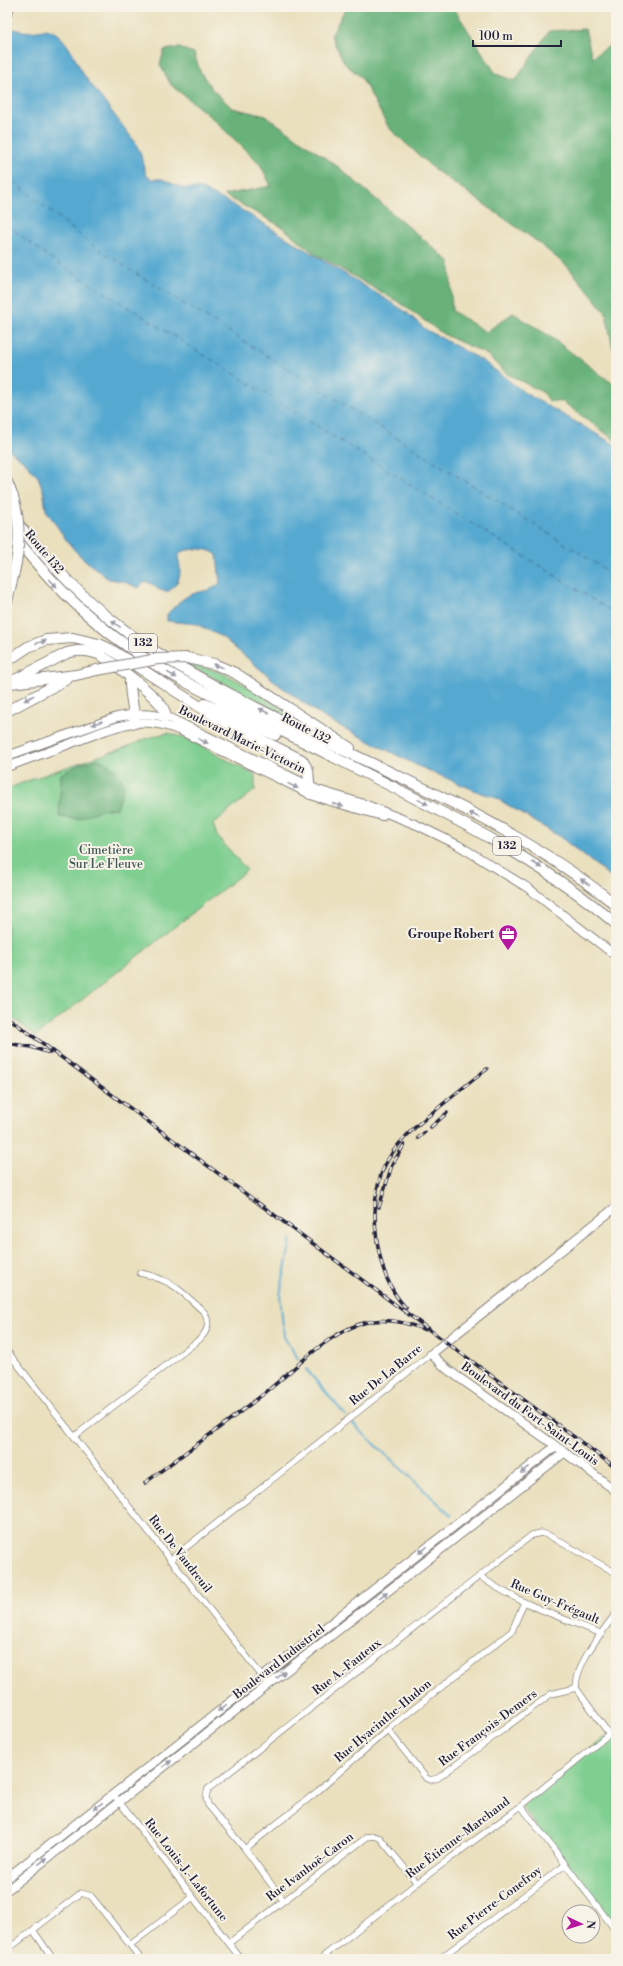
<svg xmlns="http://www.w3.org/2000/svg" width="623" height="1966" viewBox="0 0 623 1966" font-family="'Libre Bodoni',serif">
<rect width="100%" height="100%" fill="#f7f3e8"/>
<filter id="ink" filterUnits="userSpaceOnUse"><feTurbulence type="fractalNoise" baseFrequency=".025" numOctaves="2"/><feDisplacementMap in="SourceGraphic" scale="8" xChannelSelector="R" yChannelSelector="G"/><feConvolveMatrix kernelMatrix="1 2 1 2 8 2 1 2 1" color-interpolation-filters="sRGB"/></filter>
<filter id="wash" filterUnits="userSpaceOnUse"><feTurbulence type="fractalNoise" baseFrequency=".012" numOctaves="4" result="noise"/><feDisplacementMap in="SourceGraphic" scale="16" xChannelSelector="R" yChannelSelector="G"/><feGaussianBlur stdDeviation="0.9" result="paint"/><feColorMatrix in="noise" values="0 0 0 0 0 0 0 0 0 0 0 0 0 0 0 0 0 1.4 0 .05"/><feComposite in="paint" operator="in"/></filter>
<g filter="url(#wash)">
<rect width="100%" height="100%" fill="#eae0be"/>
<path fill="#7fcf90" stroke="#507866" d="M187,664c46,5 83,38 120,63z
M169,733l17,5 69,37v15l-42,34 4,12 30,34 -211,166 -29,-22v-225c39,-16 79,-28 119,-42 15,-6 27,-12 43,-14z
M609,1734l7,5v192l-95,-125z"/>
<path fill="#67b27a" stroke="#446a5a" d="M346,7h104l5,3 41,64 19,7 34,-50 36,-2 7,28 24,-15v309l-3,-2 -7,-36 -38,-46 -33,-27 -101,-71 -45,-41 -28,-51 -16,-13 -14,-28z
M179,48l15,5 6,18 12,18 20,19 34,8 71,50 113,96 2,49 34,21 27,-19 35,22 68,51v55l-53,-39 -14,-1 -5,-8 -37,-19 -21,-20 -43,-20 -43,-31 -85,-49 -33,-27 -58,-32 47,-9 -11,-22 -48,-46 -41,-33 -11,-20 4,-15z
M99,759l19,12 6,16 -7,21 -17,2 -21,9 -20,-2 2,-43 19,-10z"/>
<path fill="#54a8d0" stroke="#3b6586" d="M7,27c13,5 27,6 40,2 21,6 28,33 39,49l49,64 5,10 6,23 6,4h10l21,9 18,1 31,15 173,107 20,18 58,32 42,32 91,52v436l-56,-44 -67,-41 -12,-3 -63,-27 -92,-47 -47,-34 -57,-48 -26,-13 -29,-3v-7c7,-7 14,-15 23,-19 11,-5 22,-3 30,-12l-3,-28c-9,-8 -25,-7 -36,-3l-3,5c4,14 3,25 -9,34 -11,2 -13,-6 -22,-9l-5,2 -3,4 -17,-7 -14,-2 -30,-25 -11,-13 -21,-31 -3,-20 -5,-13 -12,-14 -19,-15z"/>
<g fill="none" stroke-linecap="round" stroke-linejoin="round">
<path stroke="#54a8d0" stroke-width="2" d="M291,1239l-11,56 4,42 15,23
M306,1369l40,47
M353,1424l98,91"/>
<path stroke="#365877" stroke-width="1" stroke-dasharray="5 4" stroke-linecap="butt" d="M7,176l89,72 520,328
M7,225l46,35 563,354"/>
</g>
</g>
<g filter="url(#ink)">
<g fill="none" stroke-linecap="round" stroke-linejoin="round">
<defs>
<path id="street" d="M7,1351l258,329
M75,1436l125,-97c8,-9 10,-15 5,-26 -24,-22 -32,-33 -65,-40
M170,1560l261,-206
M481,1577c36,26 79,40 121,57
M616,1613c-14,20 -40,49 -40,75l33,46 7,5
M388,1730l38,48 5,2 7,-2 113,-84 25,-6
M117,1799l124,160
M521,1806l95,125
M245,1849l73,-58 74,-65 120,-95 12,-29
M283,1900l-38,-51 -37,-44 -2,-8 2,-8 324,-254 9,-2 7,2 68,38
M33,1930l20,29
M229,1943l138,-106 7,-1 6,2 37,45
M130,1945l63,-48
M7,1950l74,-57 10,3 50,63
M320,1959l97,-76 104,-77 88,-72
M439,1959l126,-94
M613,1959l3,-2"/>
<path id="secondary" d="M7,756l110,-39c19,-4 36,-4 55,2l146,71 46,14 53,21 41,20 70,43 88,68
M7,767c23,-9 47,-17 70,-26 39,-14 61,-28 104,-10l135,66 66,19
M616,1207l-185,147 17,16 108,76 60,45
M7,1878l549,-432
M7,1890l558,-438"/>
<path id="highway" d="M7,12l2,-5
M7,482l6,15
M7,510c34,43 68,83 112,116 33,26 70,46 107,66 130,70 274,119 390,213
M7,527c35,46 73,86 120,119 40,29 85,49 129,72 45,22 89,45 135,68 79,40 157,80 225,138
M7,601l7,-29
M187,658l27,6 21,9 115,75
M7,661l21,-14 18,-7 27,-2 26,6 11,5 109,70 83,41 6,10 2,24
M130,678c-1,14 4,30 5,45
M9,683l58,-30c9,-3 19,-3 28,0 12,3 62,44 68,55 2,3 2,6 3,9
M11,683l65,-8 21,-5
M205,704l70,31
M7,711l60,-32"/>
</defs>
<use href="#street" stroke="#86817c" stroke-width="7"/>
<use href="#secondary" stroke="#86817c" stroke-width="10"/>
<use href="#highway" stroke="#86817c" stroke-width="12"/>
<use href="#street" stroke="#fff" stroke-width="5.5"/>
<use href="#secondary" stroke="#fff" stroke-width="8"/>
<use href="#highway" stroke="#fff" stroke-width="10"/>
<defs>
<path id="rail" d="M7,1017l609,451
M7,1043l24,4 19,6
M431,1127l16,-14
M418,1138l7,-6
M379,1207l13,-42 12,-20
M406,1308c-18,-19 -25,-42 -29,-67 -9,-65 10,-93 60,-132 17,-14 33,-27 50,-40
M145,1483c40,-31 82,-60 121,-91 29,-23 58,-56 94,-68 22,-7 44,-3 65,6"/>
</defs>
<use href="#rail" stroke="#22223b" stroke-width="3.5"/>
<use href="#rail" stroke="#f7f3e8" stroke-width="2" stroke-dasharray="6" stroke-linecap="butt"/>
<defs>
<path id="highway-bridge" d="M13,497c8,26 7,50 1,75
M97,670l61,-11 29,-1"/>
</defs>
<use href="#highway-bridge" stroke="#86817c" stroke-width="12" stroke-linecap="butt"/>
<use href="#highway-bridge" stroke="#fff" stroke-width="10"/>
</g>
<defs><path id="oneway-solid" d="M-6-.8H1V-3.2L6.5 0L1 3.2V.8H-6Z"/></defs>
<g fill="#9c9ca7">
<use href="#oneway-solid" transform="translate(53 583) rotate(46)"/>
<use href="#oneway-solid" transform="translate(116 624) rotate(-142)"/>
<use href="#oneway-solid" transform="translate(41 642) rotate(-17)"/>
<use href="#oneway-solid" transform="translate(218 666) rotate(-160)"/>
<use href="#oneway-solid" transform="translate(172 675) rotate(29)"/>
<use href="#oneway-solid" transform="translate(29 698) rotate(151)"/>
<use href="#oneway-solid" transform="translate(264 711) rotate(-153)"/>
<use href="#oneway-solid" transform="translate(97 723) rotate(161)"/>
<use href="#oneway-solid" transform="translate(203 741) rotate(26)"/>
<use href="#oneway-solid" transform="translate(293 786) rotate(26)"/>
<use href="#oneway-solid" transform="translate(423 802) rotate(26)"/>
<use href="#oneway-solid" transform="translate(338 805) rotate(15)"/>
<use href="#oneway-solid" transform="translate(474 815) rotate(-153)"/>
<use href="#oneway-solid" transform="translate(537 865) rotate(33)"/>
<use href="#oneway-solid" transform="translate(585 882) rotate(-145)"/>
<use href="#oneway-solid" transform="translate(525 1470) rotate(142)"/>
<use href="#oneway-solid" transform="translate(423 1550) rotate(142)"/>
<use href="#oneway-solid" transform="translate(383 1595) rotate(-38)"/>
<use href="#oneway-solid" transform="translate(281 1675) rotate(-38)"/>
<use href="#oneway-solid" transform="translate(222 1708) rotate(142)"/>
<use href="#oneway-solid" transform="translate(167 1764) rotate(-38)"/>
<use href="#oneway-solid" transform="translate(98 1806) rotate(142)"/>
<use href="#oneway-solid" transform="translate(43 1861) rotate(-38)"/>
</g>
</g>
<defs>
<symbol id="office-pin" viewBox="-11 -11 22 30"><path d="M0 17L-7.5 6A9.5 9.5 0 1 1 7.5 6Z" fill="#b5179e" stroke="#f7f3e8"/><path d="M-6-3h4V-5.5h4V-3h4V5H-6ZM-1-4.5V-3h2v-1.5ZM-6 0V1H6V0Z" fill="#fff"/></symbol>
</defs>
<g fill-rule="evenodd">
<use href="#office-pin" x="497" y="923" width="22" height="30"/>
</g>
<g text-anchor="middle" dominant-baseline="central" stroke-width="4" stroke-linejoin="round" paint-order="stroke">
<g fill="#f7f3e8" stroke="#62616f" stroke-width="1">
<rect x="129" y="634" width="28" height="18" rx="3"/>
<rect x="493" y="837" width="28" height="18" rx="3"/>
</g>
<g font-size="11" font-weight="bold" fill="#22223b">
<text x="143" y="643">132</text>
<text x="507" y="846">132</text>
</g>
<g font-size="12" fill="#22223b" stroke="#f7f3e8">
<text transform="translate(44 552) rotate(50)">Route 132</text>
<text transform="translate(306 729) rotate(27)">Route 132</text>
<text transform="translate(242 740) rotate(26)">Boulevard Marie-Victorin</text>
<text transform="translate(386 1375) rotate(-39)">Rue De La Barre</text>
<text transform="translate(530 1414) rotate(36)">Boulevard du Fort-Saint-Louis</text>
<text transform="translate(180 1554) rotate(52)">Rue De Vaudreuil</text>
<text transform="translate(555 1602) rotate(23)">Rue Guy-Frégault</text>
<text transform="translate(279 1662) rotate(-38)">Boulevard Industriel</text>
<text transform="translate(347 1667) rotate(-38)">Rue A.-Fauteux</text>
<text transform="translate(383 1721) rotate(-40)">Rue Hyacinthe-Hudon</text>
<text transform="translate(488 1728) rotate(-37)">Rue François-Demers</text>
<text transform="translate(458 1838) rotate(-37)">Rue Étienne-Marchand</text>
<text transform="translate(310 1867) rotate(-37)">Rue Ivanhoë-Caron</text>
<text transform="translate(186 1870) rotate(52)">Rue Louis-J.-Lafortune</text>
<text transform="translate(495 1903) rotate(-37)">Rue Pierre-Conefroy</text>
</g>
<g font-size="12" fill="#3e5654" stroke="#f7f3e8">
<text x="106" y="850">Cimetière<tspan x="106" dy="14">Sur Le Fleuve</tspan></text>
</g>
<g font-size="12" font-weight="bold" fill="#22223b" stroke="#f7f3e8" text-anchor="end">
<text x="494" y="934">Groupe Robert</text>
</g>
</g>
<rect width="623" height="1966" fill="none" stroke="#f7f3e8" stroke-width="24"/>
<g transform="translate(581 1924) rotate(94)"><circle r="19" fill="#f7f3e8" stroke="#a29fa3"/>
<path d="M0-3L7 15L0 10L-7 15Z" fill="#b5179e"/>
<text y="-6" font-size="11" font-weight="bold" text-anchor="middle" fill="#22223b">N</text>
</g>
<path d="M473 40v6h88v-6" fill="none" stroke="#22223b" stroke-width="2"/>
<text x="479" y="40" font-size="12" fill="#22223b" stroke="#f7f3e8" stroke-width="3" paint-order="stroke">100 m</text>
</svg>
